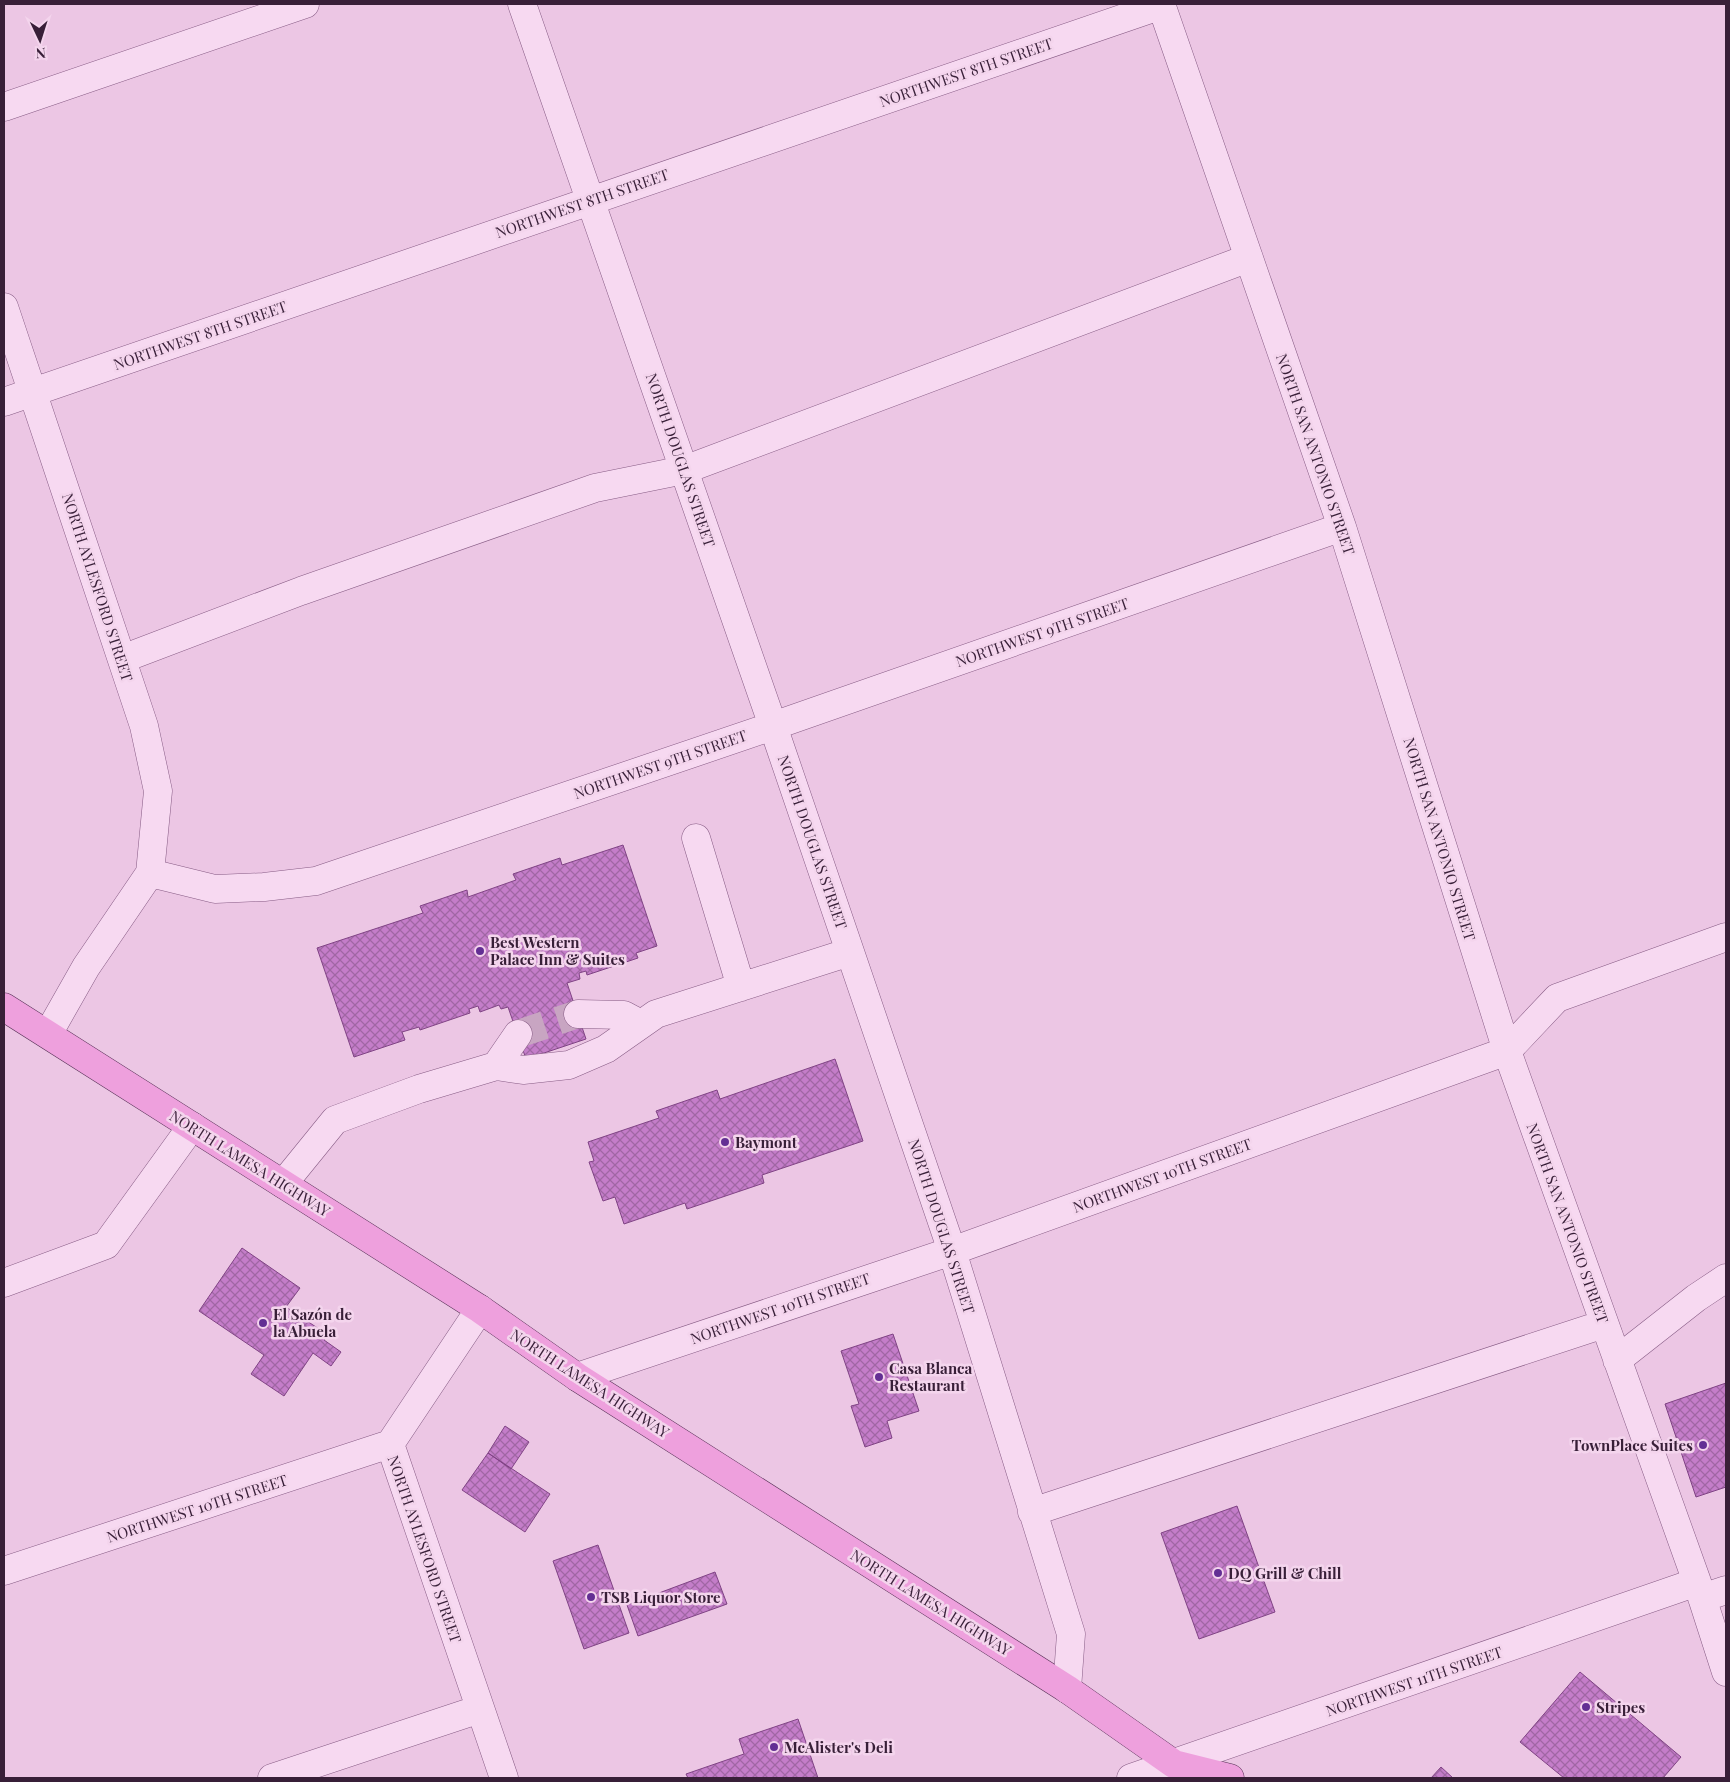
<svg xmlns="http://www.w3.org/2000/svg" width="1730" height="1782" viewBox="0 0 1730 1782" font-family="'Playfair Display',serif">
<defs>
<pattern id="building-cross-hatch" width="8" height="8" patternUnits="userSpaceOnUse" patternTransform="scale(1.25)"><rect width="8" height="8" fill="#c47dc9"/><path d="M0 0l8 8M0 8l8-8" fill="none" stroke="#a066a4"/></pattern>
</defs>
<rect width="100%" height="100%" fill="#ecc6e4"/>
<path fill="url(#building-cross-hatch)" stroke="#804385" d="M623,845l34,101 -21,7 2,5 -51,17 -1,-4 -7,2 1,6 -13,4 19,56 -60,20 -18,-52 -7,2 -2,-4 -19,7 -2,-6 -9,3 1,4 -50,17 -1,-3 -17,5 3,8 -51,17 -37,-109 106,-35 -3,-7 47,-16 1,7 48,-17 -3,-6 47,-16 2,7z
M835,1059l28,82 -101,34 2,8 -77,26 -2,-6 -61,21 -9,-27 -12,4 -14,-39 5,-1 -6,-19 71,-24 -3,-7 61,-21 3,9z
M242,1248l58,40 -14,19 42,28 -4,5 17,12 -10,14 -18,-13 -29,43 -33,-22 13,-19 -65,-44z
M893,1334l26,77 -32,10 5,17 -27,9 -14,-41 8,-2 -18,-53z
M1726,1383v104l-30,10 -31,-93z
M505,1426l24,16 -18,27 -23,-16z
M488,1453l62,41 -25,38 -63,-42z
M1237,1506l38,106 -76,27 -38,-106z
M598,1545l31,88 -45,16 -31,-88z
M715,1572l12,32 -89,32 -11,-31z
M1580,1672l101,85 -18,21h-99l-44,-36z
M798,1719l20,59h-130l-2,-4 58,-20 -5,-15z
M1441,1767l12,11h-22z"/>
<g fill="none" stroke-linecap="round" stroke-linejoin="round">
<path stroke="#c8a5c2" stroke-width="28" stroke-dasharray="28 14" stroke-linecap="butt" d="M518,1034l60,-20"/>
<defs>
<path id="minor" d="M522,4l251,722 179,525 119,383 -4,55
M1161,4l181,523 165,524 190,531 29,90
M4,107l301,-103
M4,307l140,419 14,65 -8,82
M4,402l1158,-397
M122,659l179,-68 294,-103 89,-18 565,-212
M696,838l45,149
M578,1014l46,1 17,9
M48,1034l38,-67 64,-94 65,16 49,-2 52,-6 457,-155 569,-199
M496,1066l22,-32
M283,1184l52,-64 84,-31 77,-23 27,4 46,-5 37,-16 50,-35 194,-62
M4,1283l102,-38 86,-119
M480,1309l-90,135 114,334
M1617,1360l79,-62 30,-20
M577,1377l375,-126 555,-200 50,-53 169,-61
M1032,1512l572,-188
M4,1571l386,-127
M1702,1598l24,-8
M272,1778l208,-69
M1131,1778l566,-196"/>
<path id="major" d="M4,1007l476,302 97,68 490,312 107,75 56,14"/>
</defs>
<use href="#minor" stroke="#875c85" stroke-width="29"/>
<use href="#major" stroke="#553055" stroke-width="29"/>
<use href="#minor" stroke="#f7d9f1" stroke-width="28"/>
<use href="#major" stroke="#eea0dd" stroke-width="28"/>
</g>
<g fill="#632f94" stroke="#f4d5ed" stroke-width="2">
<circle cx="480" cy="951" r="5"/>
<circle cx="725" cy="1142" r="5"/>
<circle cx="263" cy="1323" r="5"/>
<circle cx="879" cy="1377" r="5"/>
<circle cx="1703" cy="1445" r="5"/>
<circle cx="1218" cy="1573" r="5"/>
<circle cx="591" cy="1597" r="5"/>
<circle cx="1586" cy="1707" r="5"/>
<circle cx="774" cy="1747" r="5"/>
</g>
<g text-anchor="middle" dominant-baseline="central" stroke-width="5" stroke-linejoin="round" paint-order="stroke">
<g font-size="15" fill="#381f38" stroke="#f4d5ed">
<text transform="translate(966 72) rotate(-19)">NORTHWEST 8TH STREET</text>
<text transform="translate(582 203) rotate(-19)">NORTHWEST 8TH STREET</text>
<text transform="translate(200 335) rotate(-19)">NORTHWEST 8TH STREET</text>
<text transform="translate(1316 454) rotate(71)">NORTH SAN ANTONIO STREET</text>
<text transform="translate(681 460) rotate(71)">NORTH DOUGLAS STREET</text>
<text transform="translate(98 587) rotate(72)">NORTH AYLESFORD STREET</text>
<text transform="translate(1042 632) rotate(-19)">NORTHWEST 9TH STREET</text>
<text transform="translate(660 764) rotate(-19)">NORTHWEST 9TH STREET</text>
<text transform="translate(1440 839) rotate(73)">NORTH SAN ANTONIO STREET</text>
<text transform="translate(813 842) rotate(71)">NORTH DOUGLAS STREET</text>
<text transform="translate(250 1163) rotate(32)">NORTH LAMESA HIGHWAY</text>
<text transform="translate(1162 1175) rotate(-20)">NORTHWEST 10TH STREET</text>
<text transform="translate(1568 1223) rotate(70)">NORTH SAN ANTONIO STREET</text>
<text transform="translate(942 1226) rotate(72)">NORTH DOUGLAS STREET</text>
<text transform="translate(780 1308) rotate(-19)">NORTHWEST 10TH STREET</text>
<text transform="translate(590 1383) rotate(33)">NORTH LAMESA HIGHWAY</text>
<text transform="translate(197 1508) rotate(-18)">NORTHWEST 10TH STREET</text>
<text transform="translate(425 1549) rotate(71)">NORTH AYLESFORD STREET</text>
<text transform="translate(931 1602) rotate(32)">NORTH LAMESA HIGHWAY</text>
<text transform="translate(1414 1681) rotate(-19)">NORTHWEST 11TH STREET</text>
</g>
<g font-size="15" font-weight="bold" fill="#381f38" stroke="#f4d5ed" text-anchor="start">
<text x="490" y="942">Best Western<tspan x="490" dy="17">Palace Inn &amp; Suites</tspan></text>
<text x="735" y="1142">Baymont</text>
<text x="273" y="1314">El Sazón de<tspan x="273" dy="17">la Abuela</tspan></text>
<text x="889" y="1368">Casa Blanca<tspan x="889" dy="17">Restaurant</tspan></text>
<text x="1693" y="1445" text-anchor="end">TownPlace Suites</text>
<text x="1228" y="1573">DQ Grill &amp; Chill</text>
<text x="601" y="1597">TSB Liquor Store</text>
<text x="1596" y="1707">Stripes</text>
<text x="784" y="1747">McAlister's Deli</text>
</g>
</g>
<rect width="1730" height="1782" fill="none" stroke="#381f38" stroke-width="10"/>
<g transform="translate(40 40) rotate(176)" stroke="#f4d5ed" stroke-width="4" paint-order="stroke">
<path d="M0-4L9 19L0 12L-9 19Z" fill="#381f38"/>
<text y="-8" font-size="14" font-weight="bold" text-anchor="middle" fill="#381f38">N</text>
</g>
</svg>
